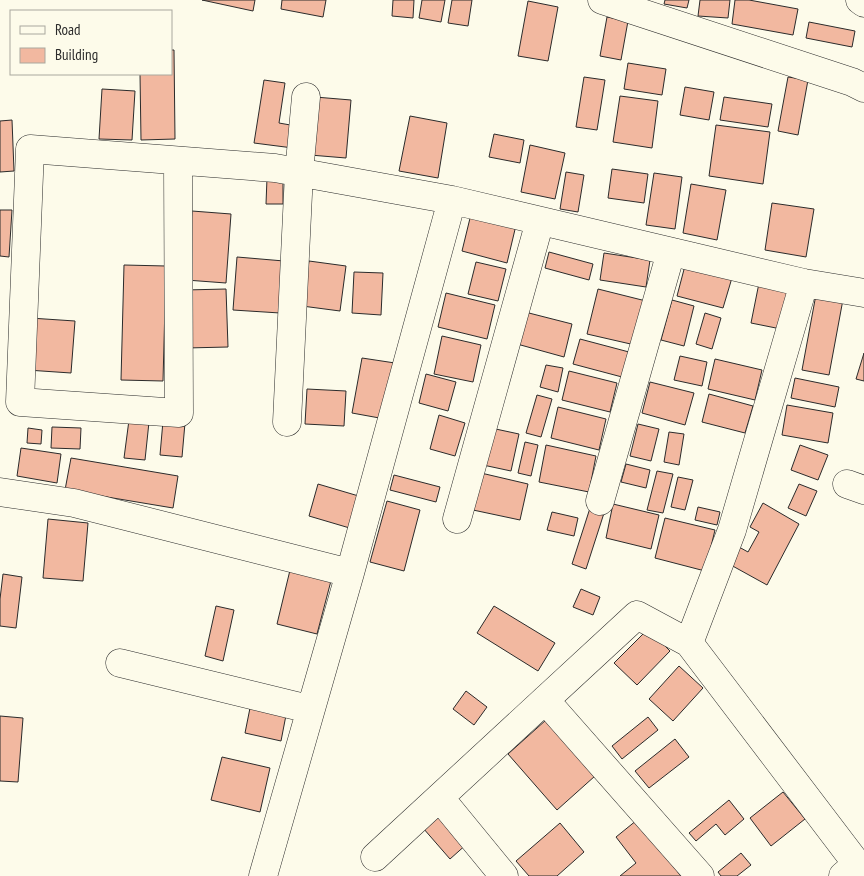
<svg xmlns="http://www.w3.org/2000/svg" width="864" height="876" viewBox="0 0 864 876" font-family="'PT Sans Narrow',sans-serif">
<rect width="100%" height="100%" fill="#fdfbea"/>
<path fill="#f2b8a0" stroke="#2b2b2b" d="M202,0h53l-2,11z
M282,0h44l-3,17 -42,-8z
M393,0h21l-1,18 -21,-2z
M422,0h23l-4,22 -22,-4z
M452,0h20l-4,26 -20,-3z
M665,0h24l-2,8 -23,-4z
M700,0h30l-2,18 -30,-2z
M735,0h14l49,9 -5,26 -61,-11z
M528,1l30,6 -10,54 -30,-5z
M607,17l21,4 -7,39 -21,-4z
M809,22l46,9 -3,16 -46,-9z
M171,50h3l1,89 -34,1 -1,-66h31z
M628,63l38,6 -4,26 -38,-6z
M584,77l21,3 -8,50 -21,-3z
M788,77l20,3 -10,55 -20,-4z
M264,80l21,3 -6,40 17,3 -3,22 -39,-5z
M685,87l29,5 -5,28 -29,-5z
M102,89l33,2 -3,49 -33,-1z
M620,96l38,5 -6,47 -39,-6z
M315,97l36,3 -5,58 -36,-3z
M724,97l48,7 -4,23 -48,-7z
M410,116l37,7 -9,55 -39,-7z
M12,120l2,51 -14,1v-51z
M716,125l54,7 -7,52 -54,-8z
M494,134l30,6 -4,23 -31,-6z
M530,145l35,8 -10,46 -34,-7z
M612,169l36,5 -4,29 -36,-5z
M566,172l18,3 -6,37 -18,-3z
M654,173l28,4 -7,52 -29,-4z
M267,178h16v26h-17z
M691,184l35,6 -9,50 -34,-7z
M772,203l42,6 -8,48 -41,-7z
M0,210h12l-3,47 -9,-1z
M472,210l45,11 -10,42 -45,-12z
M192,211l39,3 -5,69 -40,-3z
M549,252l44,12 -4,16 -44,-12z
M604,253l46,7 -4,27 -46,-7z
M237,257l47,4 -4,52 -47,-3z
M687,258l47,13 -11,37 -46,-12z
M309,261l37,5 -6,45 -38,-5z
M476,262l30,7 -8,32 -30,-7z
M124,265l42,1 -3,115 -42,-1z
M354,272l29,1 -2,42 -29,-2z
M759,283l29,5 -7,41 -30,-6z
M226,289l2,58 -42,1 -1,-58z
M598,289l48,12 -11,44 -48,-11z
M817,289l27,5 -15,81 -27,-5z
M446,293l49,12 -8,34 -49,-12z
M672,300l22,6 -10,40 -23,-6z
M525,312l47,12 -8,33 -47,-13z
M705,313l16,5 -9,31 -16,-5z
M30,318l45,3 -4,52 -44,-3z
M442,336l39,9 -8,37 -39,-8z
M580,339l49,13 -7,25 -49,-13z
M864,353v28l-8,-2z
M680,356l27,6 -5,24 -28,-6z
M362,358l33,5 -10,56 -33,-6z
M715,359l47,11 -7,30 -47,-11z
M546,365l17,3 -5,24 -18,-5z
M569,371l48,12 -7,29 -48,-12z
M426,374l30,8 -8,29 -29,-8z
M795,378l44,9 -4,20 -44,-9z
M650,382l44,11 -9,32 -43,-12z
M307,389l39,2 -2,35 -39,-2z
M709,394l44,12 -8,27 -43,-11z
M537,395l15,4 -11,38 -15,-4z
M787,405l46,8 -5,30 -46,-8z
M558,407l48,12 -7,31 -48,-12z
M439,415l26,8 -10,33 -25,-7z
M129,420l20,2 -4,38 -21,-2z
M163,421l22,2 -3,34 -22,-2z
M638,424l21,5 -8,32 -21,-5z
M52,427l29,1 -1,21 -29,-1z
M28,428l14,2 -1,14 -14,-1z
M491,428l28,6 -8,37 -28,-6z
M669,432l15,2 -5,31 -15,-3z
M525,442l13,3 -7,31 -13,-3z
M546,445l50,11 -7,36 -50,-10z
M800,445l28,10 -10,25 -27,-10z
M21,448l40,6 -4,29 -40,-7z
M71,458l107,18 -5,32 -108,-18z
M626,464l24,6 -4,18 -25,-6z
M657,471l16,3 -10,39 -16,-3z
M481,473l47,11 -8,36 -47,-10z
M394,475l46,12 -4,15 -46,-12z
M678,477l15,3 -8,30 -14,-3z
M318,484l44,13 -9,32 -44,-13z
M799,484l18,7 -11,25 -18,-8z
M387,501l33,9 -16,61 -34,-9z
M763,503l36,21 -32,61 -38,-21 10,-17 9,5 11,-20 -9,-5z
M613,504l46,11 -8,34 -45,-11z
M591,505l14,5 -19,59 -14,-5z
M698,507l22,5 -3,13 -22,-5z
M552,512l26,6 -4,18 -27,-6z
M665,518l50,12 -10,41 -50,-13z
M48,519l40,4 -5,58 -40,-3z
M291,566l41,11 -15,57 -40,-10z
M3,574l19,3 -6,51 -16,-2v-27z
M581,589l19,8 -7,18 -20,-8z
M216,606l18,4 -11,51 -18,-5z
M494,606l61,37 -17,28 -61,-38z
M648,629l22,22 -33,34 -23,-22z
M679,666l24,22 -30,33 -24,-22z
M466,691l21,16 -13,18 -21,-16z
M251,703l36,7 -6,31 -36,-8z
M0,716l23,2 -5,64 -18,-1z
M648,717l10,13 -36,29 -10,-13z
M546,720l49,56 -38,34 -49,-56z
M675,739l14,18 -40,31 -14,-17z
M222,757l48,11 -10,44 -49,-12z
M783,792l22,27 -34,27 -21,-28z
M729,800l15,19 -19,16 -9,-11 -20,17 -7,-8z
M440,812l28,31 -18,16 -27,-31z
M637,820l44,56h-61l16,-13 -20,-26z
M560,823l24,29 -27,24h-28l-13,-15z
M741,853l10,12 -14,11h-16l-3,-4z"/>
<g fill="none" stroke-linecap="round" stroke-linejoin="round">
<defs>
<path id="minor" d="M602,0l250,82 12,6
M860,0l4,3
M178,161l1,252 -159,-11 10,-253 245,19 177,32 352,83 60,10
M287,422l12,-249 7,-76
M847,484l17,6
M0,492l74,11 276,70
M600,501l71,-249
M457,519l83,-298
M689,643l43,-113 72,-247
M120,663l189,46
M545,700l155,176
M440,798l64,78
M375,857l262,-242 52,28 168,221 -14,12
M263,876l87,-303 102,-373"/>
</defs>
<use href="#minor" stroke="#2b2b2b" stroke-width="29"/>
<use href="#minor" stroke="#fdfbea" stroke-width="28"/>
</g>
<rect x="10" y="10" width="162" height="65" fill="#fdfbea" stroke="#a9a89e"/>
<rect x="20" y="26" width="25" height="8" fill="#fdfbea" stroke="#a9a89e"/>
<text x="55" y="35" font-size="15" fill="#2b2b2b">Road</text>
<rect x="20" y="48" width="25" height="15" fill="#f2b8a0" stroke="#a9a89e"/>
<text x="55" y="60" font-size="15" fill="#2b2b2b">Building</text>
</svg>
